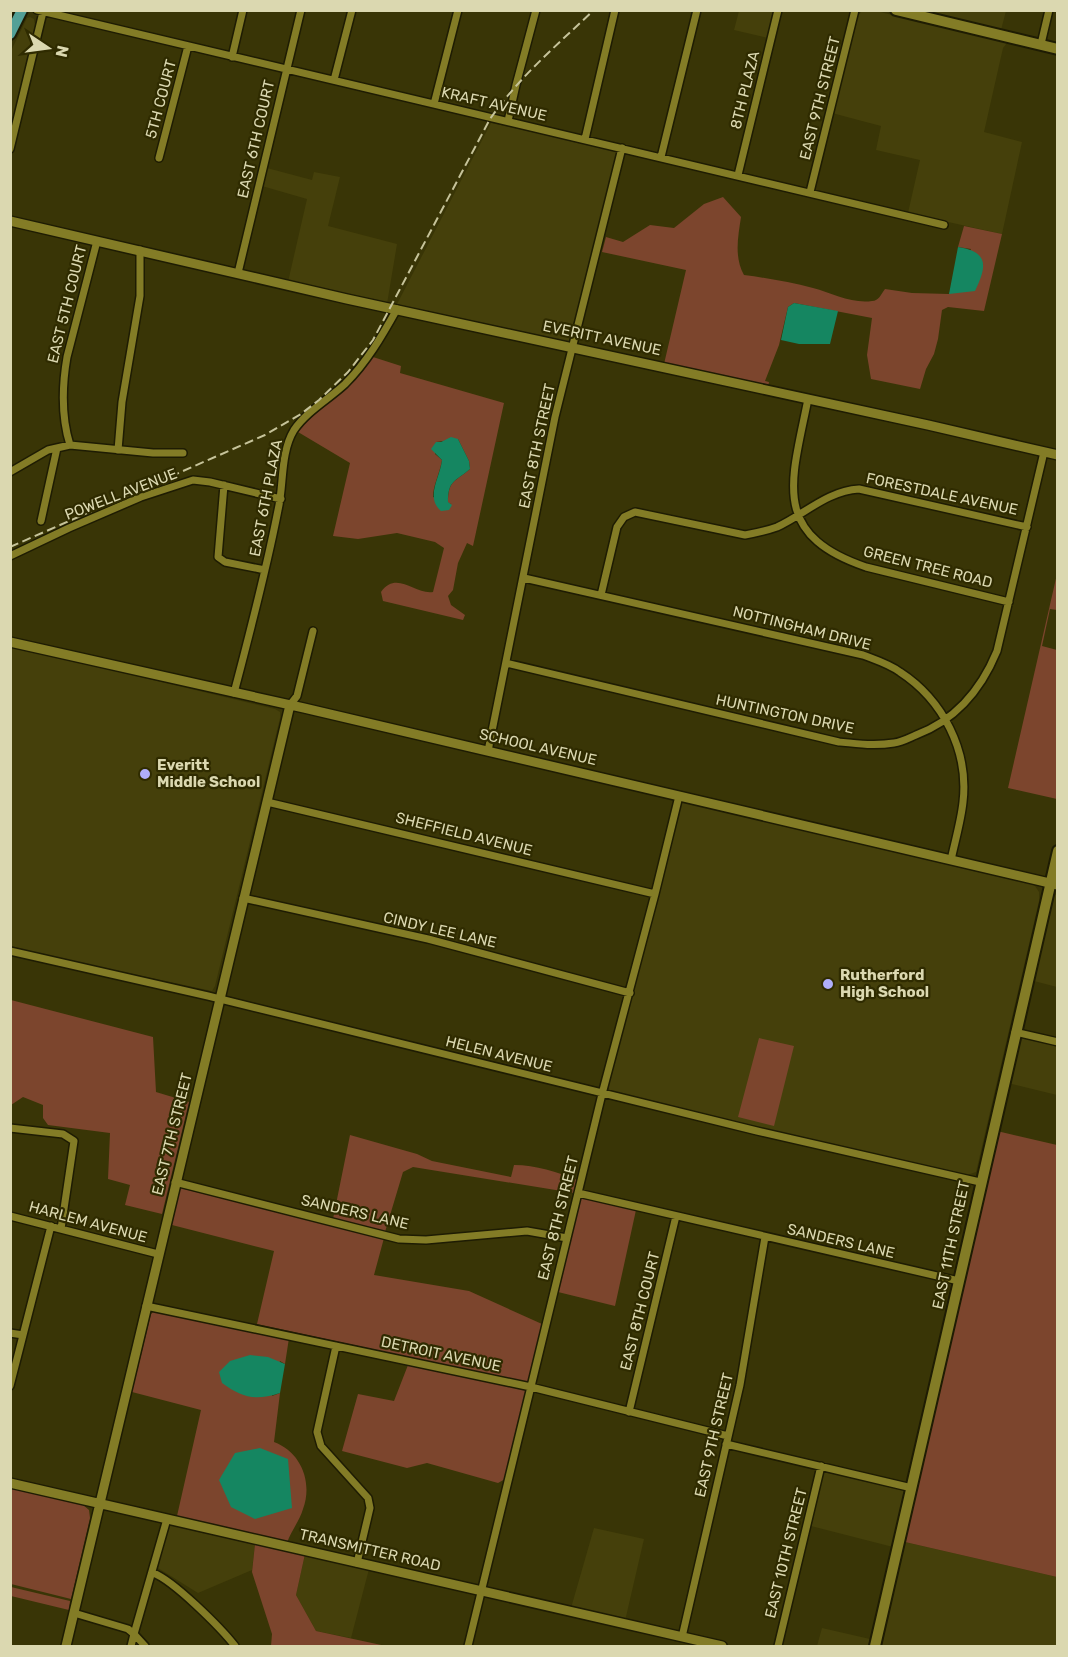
<svg xmlns="http://www.w3.org/2000/svg" width="1068" height="1657" viewBox="0 0 1068 1657" font-family="Rubik,sans-serif">
<rect width="100%" height="100%" fill="#393506"/>
<path fill="#45400b" d="M739,11h36l-7,27 -34,-8z
M862,11h14l131,32 -4,5 -19,84 38,10 -20,92 -94,-21 12,-53 -44,-10 5,-24 -49,-13 24,-95z
M917,11h89l-5,19z
M30,17l4,2 1,7 -24,108v-83l16,-33z
M491,123l129,28 -48,192 -176,-37z
M267,168l45,12 2,-8 26,5 -12,49 69,18 -10,60 -99,-22 19,-83 -45,-13z
M10,646l265,63 5,3v6l-65,268 -3,5 -201,-43z
M683,802l348,81 4,3 4,6v9l-63,271 -9,3 -356,-82 -3,-7 72,-281z
M1057,893v94l-23,-6 19,-83z
M1022,1038l35,8v49l-49,-12 11,-43z
M824,1470l80,20 2,2 -13,55 -82,-21z
M169,1524l86,20 -3,26 -54,23 -40,-25z
M594,1528l50,11 -19,82 -54,-13z
M905,1542l152,35v69h-175z
M305,1554l64,15 -18,69 -35,-7 -20,-36z
M822,1628l48,11 -2,7h-51z"/>
<path fill="#7c452d" fill-rule="evenodd" d="M723,197l18,20c-3,20 -7,40 3,58 23,3 46,7 69,13 19,5 39,16 59,13 7,0 9,-7 13,-12l27,4 37,1 22,-45 -13,-2 6,-21 38,8 -18,77 -36,-4 -6,3 -4,29 -4,15 -8,15 -6,20 -49,-10 -4,-24 5,-37 -78,-15 -6,4 -9,38 -14,36 4,1 -1,5 -104,-23 22,-94 -84,-18 4,-15 17,5 27,-17 24,3 30,-24z
M373,357l28,9 -1,7 104,30 -31,143 -6,-3 -9,20 -5,27 -5,6 3,9 14,10 -2,5 -80,-19 -2,-9c16,-22 34,3 52,0l11,-44 -9,-6 -38,-9 -39,6 -25,-3 17,-73 -52,-31 5,-7 43,-38zM458,439l11,22 1,8c-15,13 -22,11 -22,34l4,1 -19,-7c0,-12 7,-24 9,-37l-7,-6 1,-12z
M1057,574v36l-7,-1 -8,37 15,4v149l-49,-11z
M11,1000l142,37 3,55 33,10 -27,112 -37,-9 5,-20 -22,-6 2,-46 -62,-8 -5,-7v-13l-20,-8 -12,8z
M759,1038l35,8 -20,80 -36,-9z
M997,1131l60,14v432l-152,-35z
M350,1135l67,19 15,7 79,16 3,-12c22,0 43,7 63,15l-3,13 -161,-26 -10,5 -18,60 -52,-13z
M180,1188l204,50 -10,37 95,16 73,33 -14,59 -271,-59 17,-73 -102,-26z
M581,1197l55,13 -21,96 -57,-14z
M154,1311l135,27 -4,26 -5,-3 -8,35 8,-3 -6,49c27,10 39,40 29,67 -3,11 -12,22 -16,34l-110,-27 24,-106 -69,-18 19,-78z
M408,1365l118,25 -21,89 -7,4 -71,-20 -20,5 -65,-17 16,-57 36,7z
M11,1487l71,17 7,6 1,8 -19,81 -60,-15z
M255,1544l50,10 -9,41 20,36 70,15h-115l1,-12 -20,-62z
M11,1587l59,14 -1,9 -58,-14z"/>
<path fill="#158661" d="M958,247c31,5 29,19 17,44l-26,3z
M794,303l44,8 -8,33h-31l-18,-4 7,-33z
M451,437l7,2 11,22 1,8c-15,13 -22,11 -22,33l4,3 -3,5 -8,1c-16,-14 -1,-33 1,-51l-11,-11 5,-7h5z
M250,1355l18,2 17,7 -5,29c-25,8 -37,5 -58,-10l-3,-11 11,-11z
M260,1448l28,11 4,49 -37,11 -24,-12 -12,-27 16,-27z"/>
<g fill="none" stroke-linecap="round" stroke-linejoin="round">
<defs>
<path id="minor" d="M37,10l907,215
M1041,44l8,-34
M232,57l11,-47
M334,80l18,-70
M434,104l24,-94
M508,121l8,-36 20,-75
M585,139l30,-129
M10,149l33,-137
M661,157l36,-147
M159,158l29,-112
M738,175l40,-165
M810,192l45,-182
M238,273l63,-263
M808,399c-16,81 -39,135 58,168l143,35
M70,445c-9,-29 -8,-59 -3,-88l30,-116
M118,450l4,-48 18,-106v-46
M10,472l38,-22 22,-5 83,8h30
M224,485l-6,72 7,5 40,8
M41,521l16,-73
M10,556l59,-28 72,-31 52,-17 17,2 71,17
M524,578l339,77c13,5 26,9 37,17 43,28 69,79 63,130 -2,19 -8,39 -12,58
M601,595l16,-68 7,-10 11,-5 110,23c11,-2 21,-4 32,-8 28,-13 50,-36 82,-38l168,38
M506,663l333,79c19,2 37,4 55,1 8,-1 15,-5 22,-8 40,-15 65,-45 81,-84l47,-199
M234,693c16,-61 32,-121 44,-183 6,-25 2,-57 16,-80 13,-19 35,-31 51,-46 22,-22 37,-48 52,-75
M290,705l7,-9 16,-65
M488,751l67,-334 67,-269
M267,802l388,92
M243,898l185,41 202,54
M10,951l198,45 549,135 223,51
M1015,1032l43,10
M10,1128l53,6 11,7 -13,88
M175,1182l224,57 27,1 101,-9 40,7
M578,1193l381,88
M10,1216l148,38
M146,1306l385,81 197,49
M10,1333l13,2
M336,1346l-19,86 4,14 47,52 2,10 -13,55
M10,1386l41,-160
M629,1412l47,-196
M726,1444l186,44
M153,1573c20,7 68,55 82,73
M74,1613l54,16 6,5 -3,12
M682,1637l58,-252 25,-148
M145,1646l-11,-12 33,-115
M468,1646l134,-552 53,-200 24,-98
M778,1646l43,-180"/>
<path id="tertiary" d="M10,221l337,78 581,126 130,30
M10,642l294,66 754,177
M10,1483l712,163
M66,1646l224,-941"/>
<path id="secondary" d="M896,10l162,39
M875,1646l183,-795"/>
<path id="primary" d="M10,34l12,-24"/>
</defs>
<use href="#minor" stroke="#1e1c03" stroke-width="10"/>
<use href="#tertiary" stroke="#1e1c03" stroke-width="12"/>
<use href="#secondary" stroke="#1e1c03" stroke-width="14"/>
<use href="#primary" stroke="#1e1c03" stroke-width="14"/>
<use href="#minor" stroke="#837c26" stroke-width="7"/>
<use href="#tertiary" stroke="#837c26" stroke-width="9"/>
<use href="#secondary" stroke="#837c26" stroke-width="10"/>
<use href="#primary" stroke="#53a097" stroke-width="10"/>
<path stroke="#c6c39a" stroke-width="2" stroke-dasharray="9 4.5" stroke-linecap="butt" d="M10,547l255,-112 36,-21 18,-14 29,-28 25,-32 117,-221c29,-42 67,-74 104,-109"/>
</g>
<g fill="#afaefa" stroke="#2f2b00" stroke-width="2">
<circle cx="145" cy="774" r="6"/>
<circle cx="828" cy="984" r="6"/>
</g>
<g text-anchor="middle" dominant-baseline="central" stroke-width="4.5" stroke-linejoin="round" paint-order="stroke">
<g font-size="15" fill="#dbd8b0" stroke="#2f2b00">
<text transform="translate(745 90) rotate(-76)">8TH PLAZA</text>
<text transform="translate(820 98) rotate(-76)">EAST 9TH STREET</text>
<text transform="translate(161 99) rotate(-75)">5TH COURT</text>
<text transform="translate(494 104) rotate(13)">KRAFT AVENUE</text>
<text transform="translate(256 139) rotate(-77)">EAST 6TH COURT</text>
<text transform="translate(67 304) rotate(-76)">EAST 5TH COURT</text>
<text transform="translate(602 338) rotate(12)">EVERITT AVENUE</text>
<text transform="translate(537 446) rotate(-78)">EAST 8TH STREET</text>
<text transform="translate(121 494) rotate(-21)">POWELL AVENUE</text>
<text transform="translate(942 494) rotate(12)">FORESTDALE AVENUE</text>
<text transform="translate(266 498) rotate(-79)">EAST 6TH PLAZA</text>
<text transform="translate(928 567) rotate(14)">GREEN TREE ROAD</text>
<text transform="translate(802 628) rotate(14)">NOTTINGHAM DRIVE</text>
<text transform="translate(785 714) rotate(12)">HUNTINGTON DRIVE</text>
<text transform="translate(538 747) rotate(13)">SCHOOL AVENUE</text>
<text transform="translate(464 834) rotate(14)">SHEFFIELD AVENUE</text>
<text transform="translate(440 930) rotate(13)">CINDY LEE LANE</text>
<text transform="translate(499 1054) rotate(14)">HELEN AVENUE</text>
<text transform="translate(172 1134) rotate(-76)">EAST 7TH STREET</text>
<text transform="translate(355 1212) rotate(13)">SANDERS LANE</text>
<text transform="translate(558 1218) rotate(-76)">EAST 8TH STREET</text>
<text transform="translate(88 1222) rotate(15)">HARLEM AVENUE</text>
<text transform="translate(841 1241) rotate(13)">SANDERS LANE</text>
<text transform="translate(951 1245) rotate(-78)">EAST 11TH STREET</text>
<text transform="translate(640 1311) rotate(-76)">EAST 8TH COURT</text>
<text transform="translate(441 1354) rotate(12)">DETROIT AVENUE</text>
<text transform="translate(714 1435) rotate(-77)">EAST 9TH STREET</text>
<text transform="translate(370 1550) rotate(13)">TRANSMITTER ROAD</text>
<text transform="translate(786 1553) rotate(-76)">EAST 10TH STREET</text>
</g>
<g font-size="15" font-weight="bold" fill="#dbd8b0" stroke="#2f2b00" text-anchor="start">
<text x="157" y="765">Everitt<tspan x="157" dy="17">Middle School</tspan></text>
<text x="840" y="975">Rutherford<tspan x="840" dy="17">High School</tspan></text>
</g>
</g>
<rect width="1068" height="1657" fill="none" stroke="#dbd8b0" stroke-width="24"/>
<g transform="translate(48 48) rotate(103)" stroke="#2f2b00" stroke-width="4.5" paint-order="stroke">
<path d="M0-4.5L10 22L0 15L-10 22Z" fill="#dbd8b0"/>
<text y="-9" font-size="16" font-weight="bold" text-anchor="middle" fill="#dbd8b0">N</text>
</g>
</svg>
